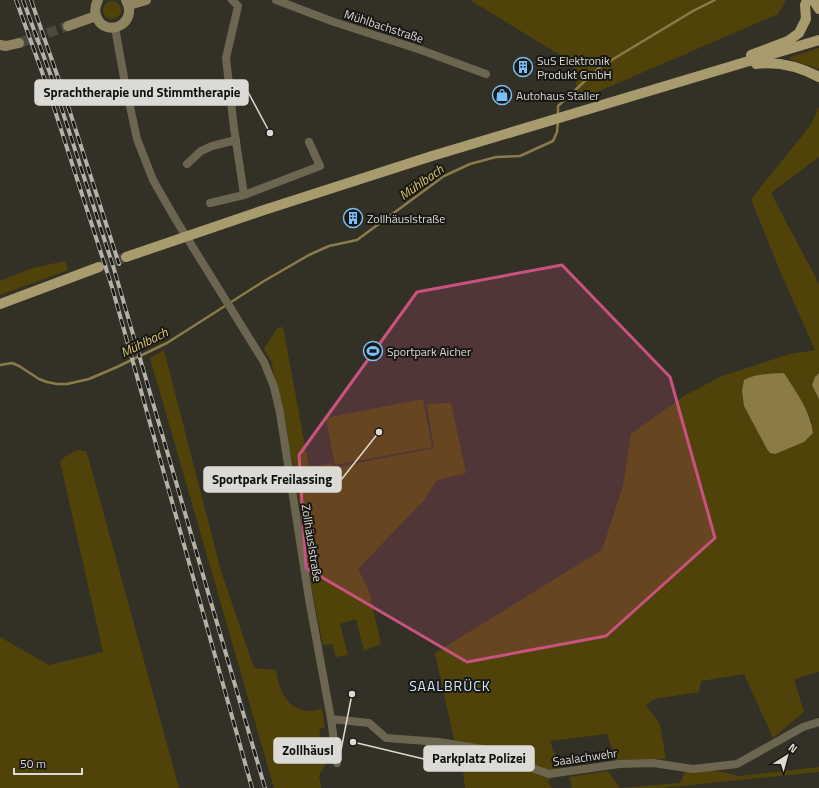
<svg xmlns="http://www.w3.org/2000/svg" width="819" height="788" viewBox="0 0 819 788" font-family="'Titillium Web',sans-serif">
<rect width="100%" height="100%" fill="#333026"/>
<path fill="#50430a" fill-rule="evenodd" d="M470,0h316l-8,14 -199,86 -6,-37z
M103 10a9 9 0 1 1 18 0a9 9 0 1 1-18 0Z
M819,48v21l-29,-10v-1l1,-1z
M819,107v50l-48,36 48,91v89l-4,4 -3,8 7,14v273l-25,7 10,33 -31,26 -29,-64 -43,7 -2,11 -45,7 -8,6 14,19 6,35 -50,1 -9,-26 -57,7 10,30 -13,11 6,6h-88l-3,-24 -23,-22 16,2 -20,-91 167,-103 21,-64 8,-52 53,-38 38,-20 68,-22 25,-4 -35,-79 -29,-72 59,-73zM784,373l16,25 12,24 -42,31 -26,-47 -2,-15 2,-11z
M65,261l3,9 -68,25v-14l33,-13z
M283,327l26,140 24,-4v5l101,-20 -7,-44 24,-1 15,70 -29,7 -13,20 -66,69 11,22 12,53 -17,7 -8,-32 -16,5 8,31 -12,2 -4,-13 -9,1 -11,-54 -16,-113 -7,-32 -4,-31 -7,-14 -6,-38 -8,-14 13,-21z
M164,350l57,221 33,97 22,2c3,17 8,36 27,40 5,2 13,0 19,-1l3,19 -6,1 4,22 7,-1 1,5 -12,21 2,12h-47l-124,-430z
M423,399l9,48 -97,18 -9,-47z
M77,450l9,1 3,9 90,328h-179v-151l49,28 54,-13 -43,-191 6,-5z
M689,764l50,12 80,-9v5l-157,16h-92l2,-1 -3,-10 39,-6 12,17 60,-5z"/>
<path fill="#8b7c47" d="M784,373c12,19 26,37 29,60l-9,9 -29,12 -5,-1 -3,-4 -23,-43 -2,-15 2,-11c13,-7 26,-6 40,-7z
M819,373v26l-7,-14 3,-8z"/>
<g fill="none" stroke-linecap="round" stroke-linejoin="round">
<path stroke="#8b7c47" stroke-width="2.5" d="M558,115v-9l42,-39 93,-56 22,-11
M0,365l12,-2 7,3 20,13 8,3 10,2h10l22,-5 28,-12 50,-24 97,-62 45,-26 20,-9 28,-6 87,-64 26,-12 26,-7 24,-1 33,-15 4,-9 1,-10"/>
<path stroke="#4c4a40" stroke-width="10" stroke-dasharray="10 5" stroke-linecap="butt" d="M19,43l49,-17"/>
<path stroke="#4c4a40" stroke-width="10" stroke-dasharray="10 5" stroke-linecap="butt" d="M99,267l27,-10"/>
<path stroke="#6c6650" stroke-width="8" d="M232,0l6,6 -12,52 8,70 10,67
M276,0l58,22 87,28 65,24
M115,28l10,55 12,56 16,41 23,40 88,142 10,25 6,26 29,186 22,120 6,44
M187,164l14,-13 11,-5 24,-6
M210,203l34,-8 76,-29 -11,-24
M331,719l38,4 17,15 53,4 43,7 22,6 25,12 20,7 70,-10 34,-1 40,6 44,-5 66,-37 16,-5"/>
<path stroke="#8e8461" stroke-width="10" d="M98,0c-3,6 -4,12 -1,18 10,21 42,5 29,-18
M129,5l17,-5
M68,26l28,-10
M0,45l6,1 13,-3"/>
<path stroke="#a89b6e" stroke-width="10" d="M813,0l6,9
M751,55l37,-14 11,-8 7,-14 -1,-14 2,-5
M756,64c22,-3 44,3 63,13
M126,257l138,-47 168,-54 387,-116
M0,304l99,-37"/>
<defs>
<path id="rail" d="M16,0l30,83 66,204 140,501
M23,0l28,76 63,193 151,519
M31,0l39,112 49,152"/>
</defs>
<use href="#rail" stroke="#b3b1aa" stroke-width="4"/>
<use href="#rail" stroke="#191814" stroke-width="2.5" stroke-dasharray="8" stroke-linecap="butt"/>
</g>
<path fill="#ca527f" fill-opacity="0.2" stroke="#ca527f" stroke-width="3" stroke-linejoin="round" d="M562,265l108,112 45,161 -109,98 -139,26 -161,-94 -7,-113 118,-163z"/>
<defs>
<symbol id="building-ring" viewBox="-11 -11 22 22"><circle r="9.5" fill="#191814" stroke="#79bff8" stroke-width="1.5"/><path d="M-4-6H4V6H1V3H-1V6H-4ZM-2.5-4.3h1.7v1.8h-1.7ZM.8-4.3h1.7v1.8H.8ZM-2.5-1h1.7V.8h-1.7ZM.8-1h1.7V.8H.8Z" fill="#79bff8"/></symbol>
<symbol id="shop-ring" viewBox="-11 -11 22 22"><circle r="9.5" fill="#191814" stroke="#79bff8" stroke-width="1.5"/><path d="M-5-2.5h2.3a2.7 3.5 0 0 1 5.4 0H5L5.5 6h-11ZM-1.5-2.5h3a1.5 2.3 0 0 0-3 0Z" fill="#79bff8"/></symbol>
<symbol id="stadium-ring" viewBox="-11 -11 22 22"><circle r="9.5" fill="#191814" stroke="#79bff8" stroke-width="1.5"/><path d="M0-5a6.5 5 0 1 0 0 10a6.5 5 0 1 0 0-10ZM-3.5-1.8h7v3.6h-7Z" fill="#79bff8"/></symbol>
</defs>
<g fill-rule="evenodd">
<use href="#building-ring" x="512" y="56" width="22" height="22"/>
<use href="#shop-ring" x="491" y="84" width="22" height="22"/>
<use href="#building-ring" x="342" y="207" width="22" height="22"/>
<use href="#stadium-ring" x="362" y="340" width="22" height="22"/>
</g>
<g text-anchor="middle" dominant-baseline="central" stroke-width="4" stroke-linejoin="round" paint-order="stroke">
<g font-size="12" fill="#dcdad4" stroke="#191814">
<text transform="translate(384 26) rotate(18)">Mühlbachstraße</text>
<text transform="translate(312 543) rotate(81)">Zollhäuslstraße</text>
<text transform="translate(585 757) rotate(-8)">Saalachwehr</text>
</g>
<g font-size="12" fill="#dcdad4" stroke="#191814" text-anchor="start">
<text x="537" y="60">SuS Elektronik<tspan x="537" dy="14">Produkt GmbH</tspan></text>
<text x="516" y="95">Autohaus Staller</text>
<text x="367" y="218">Zollhäuslstraße</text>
<text x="387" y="351">Sportpark Aicher</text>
</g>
<g font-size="13" font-style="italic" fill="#dec775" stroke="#191814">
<text transform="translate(421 182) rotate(-35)">Mühlbach</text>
<text transform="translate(144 342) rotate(-26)">Mühlbach</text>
</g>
<g font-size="14" letter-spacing="1" fill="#cee7fd" stroke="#191814">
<text x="450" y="685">SAALBRÜCK</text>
</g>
</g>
<path fill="none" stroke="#dcdad4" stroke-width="1.5" d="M270 133L248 92M379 432L341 480M352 694L341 750M353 742L424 759"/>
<g fill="#dcdad4" stroke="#191814" stroke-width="1.5">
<circle cx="270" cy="133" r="4"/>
<circle cx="379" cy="432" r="4"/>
<circle cx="352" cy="694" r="4"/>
<circle cx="353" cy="742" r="4"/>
</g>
<g fill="#dcdad4" stroke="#dcdad4" stroke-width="1.5">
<rect x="35" y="80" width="213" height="25" rx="4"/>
<rect x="204" y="467" width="137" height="25" rx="4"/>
<rect x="274" y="738" width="67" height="25" rx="4"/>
<rect x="424" y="746" width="110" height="25" rx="4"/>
</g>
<g font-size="13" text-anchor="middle" font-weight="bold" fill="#111">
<text x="142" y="97">Sprachtherapie und Stimmtherapie</text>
<text x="272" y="484">Sportpark Freilassing</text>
<text x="308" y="755">Zollhäusl</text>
<text x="479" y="763">Parkplatz Polizei</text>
</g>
<g transform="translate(787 756) rotate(37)" stroke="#191814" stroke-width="3" paint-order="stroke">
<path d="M0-3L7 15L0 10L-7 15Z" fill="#dcdad4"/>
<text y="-6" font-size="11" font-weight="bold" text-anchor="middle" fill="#dcdad4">N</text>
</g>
<path d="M14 768v6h68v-6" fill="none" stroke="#dcdad4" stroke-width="2"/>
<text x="20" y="768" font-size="12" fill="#dcdad4" stroke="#191814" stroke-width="3" paint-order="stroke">50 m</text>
</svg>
